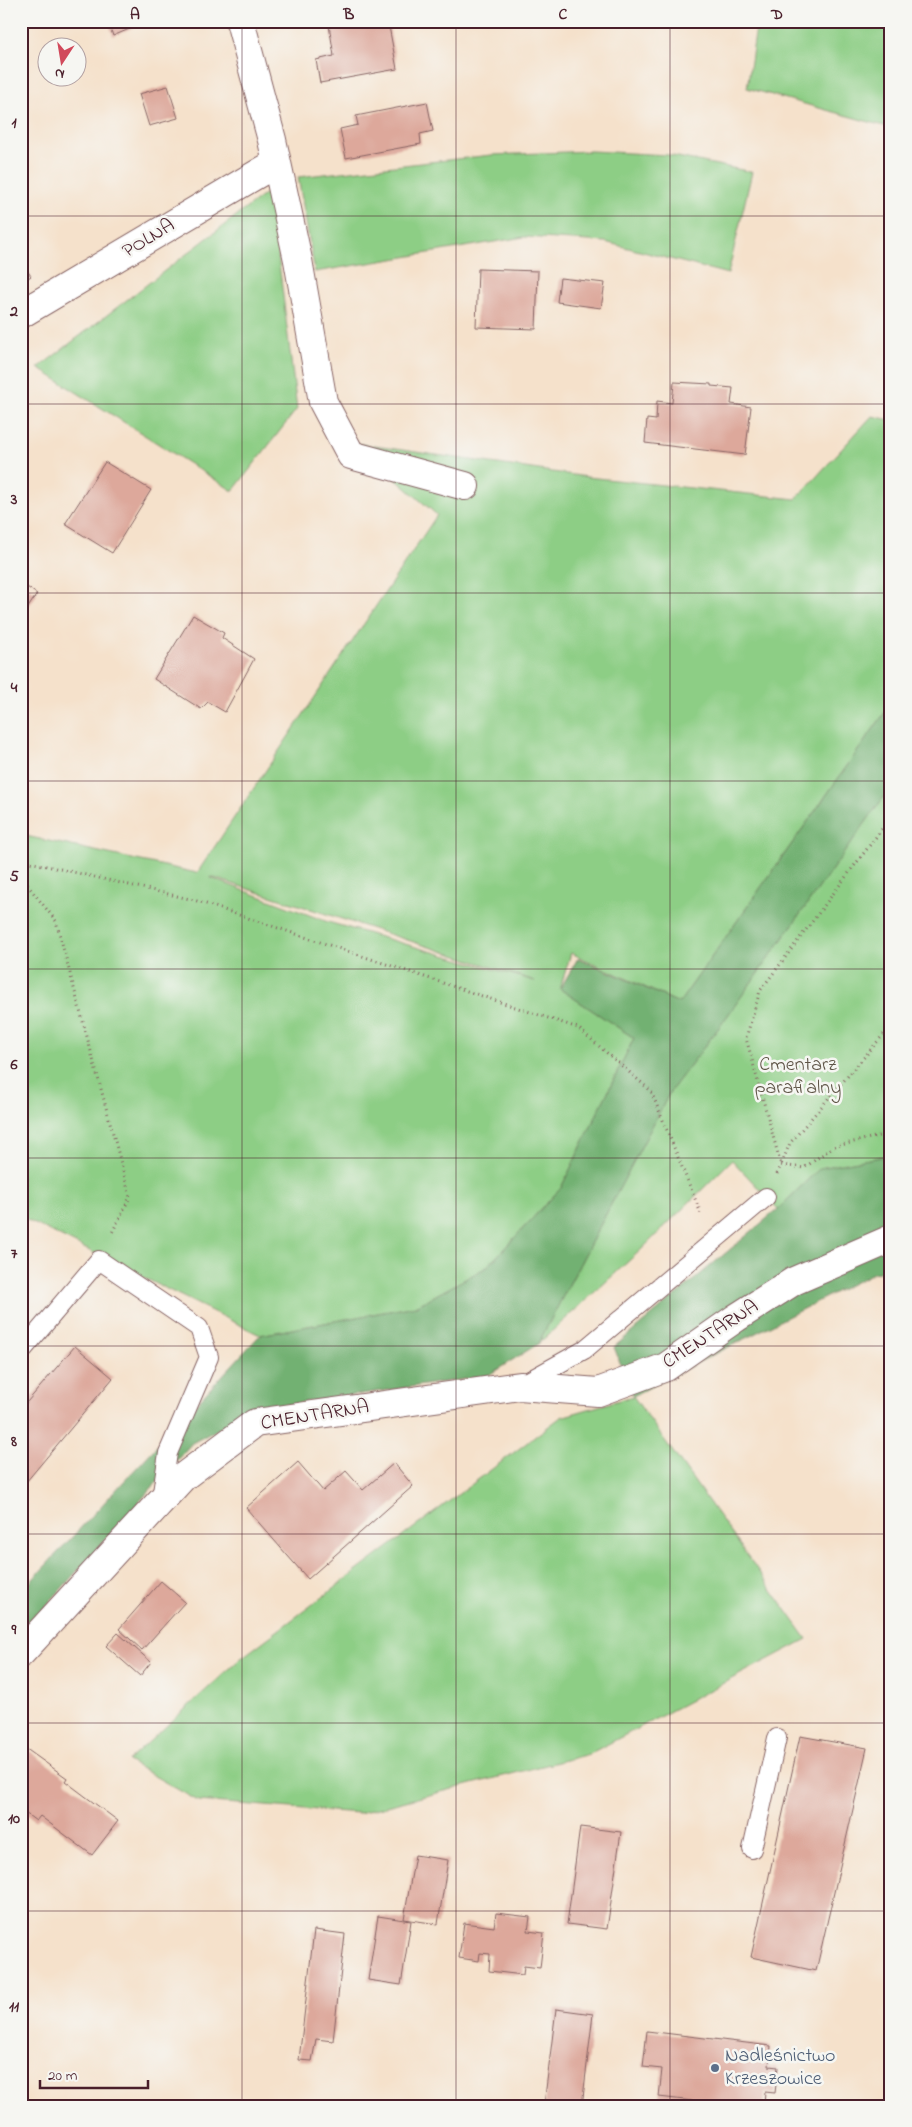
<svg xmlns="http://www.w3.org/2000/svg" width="912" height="2127" viewBox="0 0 912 2127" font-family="'Indie Flower',sans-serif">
<rect width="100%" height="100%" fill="#f6f6f2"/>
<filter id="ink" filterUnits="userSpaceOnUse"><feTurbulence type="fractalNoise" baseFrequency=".02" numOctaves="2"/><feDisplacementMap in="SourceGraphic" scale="10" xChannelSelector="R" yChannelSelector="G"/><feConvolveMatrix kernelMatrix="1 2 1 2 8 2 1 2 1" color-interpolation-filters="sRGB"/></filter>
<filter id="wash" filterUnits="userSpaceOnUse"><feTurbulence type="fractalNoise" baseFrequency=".0096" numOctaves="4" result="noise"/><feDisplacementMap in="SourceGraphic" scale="20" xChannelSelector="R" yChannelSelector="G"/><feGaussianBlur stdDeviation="1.12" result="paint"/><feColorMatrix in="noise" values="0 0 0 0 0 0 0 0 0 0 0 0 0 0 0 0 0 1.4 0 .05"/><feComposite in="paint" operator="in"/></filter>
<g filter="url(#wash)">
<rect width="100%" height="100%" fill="#f5e1cb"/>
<path fill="#8dce85" stroke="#6c7658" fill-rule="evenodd" d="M757,21h134v107l-144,-40z
M591,151l77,4 84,17 -24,102 -123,-32 -81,-5 -209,35 -17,-95 193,-22z
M270,190l27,219 -64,82 -195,-123z
M872,416l19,4v284l-212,299 -108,-50 -11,36 74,49 -73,150 -74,79 -71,39 -156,29 -239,-118v-382l176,38 240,-358 -83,-72 233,34 209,22zM211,878v-1l324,104 -207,-59z
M891,787v368l-71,13 -42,41 -46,-49 -89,88 -105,96 132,-252 53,-70z
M633,1396l174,243 -218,115 -230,59 -161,-12 -70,-40 112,-102 321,-242z"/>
<path fill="#72b172" stroke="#5e684e" d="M891,704v83l-168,235 -53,70 -132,252 -51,32 -231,33 -64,34 -171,191v-42l239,-257 156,-29 71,-39 74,-79 73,-150 -74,-49 18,-31 101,45z
M891,1155v115l-18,3 -240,123 -19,-49 164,-138 42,-41z"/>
<g id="blocks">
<path fill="#dda89b" d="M108,21h40l-35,15z
M347,21h41l9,48 -77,14 -4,-23 18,-4 -5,-31z
M168,86l10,32 -29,8 -10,-32z
M427,102l6,29 -13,3 1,10 -75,14 -6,-29 18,-4 -2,-9z
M21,262l10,14 -10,7z
M478,269l60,2 -2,58 -60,-2z
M560,278l45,5 -4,25 -44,-6z
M674,382l37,2v2l22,2 -2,16 20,3 -6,48 -100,-12 2,-24 9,1 1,-19 15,2z
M105,462l46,28 -39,63 -47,-29z
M21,583l16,11 -16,24z
M193,615l31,18 -2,5 32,21 -29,53 -17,-10 -7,7 -47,-30z
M75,1346l38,32 -87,104 -5,-4v-69z
M298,1462l25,29 23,-20 17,19 31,-27 19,23 -105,93 -62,-71z
M161,1581l24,21 -43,48 -23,-21z
M118,1633l33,29 -11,14 -34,-30z
M800,1736l67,12 -51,223 -65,-14z
M25,1748l42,30 -2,3 53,40 -26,34 -52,-39 -4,5 -15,-11v-56z
M580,1827l41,5 -14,97 -40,-5z
M415,1855l33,5 -10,64 -34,-5z
M496,1913l34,4 -2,14 16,2 -4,35 -16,-2 -1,9 -34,-4 1,-17 -10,-1 -1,8 -20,-3 5,-35 30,4z
M378,1916l33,5 -10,64 -33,-5z
M314,1930l31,4 -12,107 -17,-2 -4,22 -13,-1z
M556,2009l37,5 -11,92 -38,-1z
M647,2031l124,15 -2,20 9,1 -3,26 -10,-1 -1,14h-28l-77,-9 3,-28 -19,-2z"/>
</g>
</g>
<g filter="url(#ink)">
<use href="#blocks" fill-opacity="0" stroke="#866363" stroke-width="1"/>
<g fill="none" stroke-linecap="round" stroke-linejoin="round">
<defs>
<path id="service" d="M21,1352l78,-92 100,68 10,29 -41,96 -7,46
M521,1385l63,-35 182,-153
M752,1849l25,-111"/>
<path id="minor" d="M240,21l32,119 26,120 25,142 28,53 114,31
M21,314l255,-151
M21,1653l162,-176 72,-54 265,-37 78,6 68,-25 70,-49 58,-37 97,-42"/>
</defs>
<use href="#service" stroke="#866363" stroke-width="20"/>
<use href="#minor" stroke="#866363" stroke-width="30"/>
<path stroke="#866363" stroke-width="3" stroke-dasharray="1 4" stroke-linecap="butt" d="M891,817l-131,174 -14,47 35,127 9,-22 101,-117
M21,860l173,40 384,128 73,63 51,125
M21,877l35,44 74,276 -19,38
M777,1174l4,-9 23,3 29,-21 58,-14"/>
<use href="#service" stroke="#fff" stroke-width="18"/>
<use href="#minor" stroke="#fff" stroke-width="28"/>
</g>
</g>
<path fill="none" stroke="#4a1f2b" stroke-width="1" stroke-opacity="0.55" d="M242,21v2085M456,21v2085M670,21v2085M21,216h870M21,404h870M21,593h870M21,781h870M21,969h870M21,1158h870M21,1346h870M21,1534h870M21,1723h870M21,1911h870"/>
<circle fill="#5c6f8a" stroke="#f6f6f2" stroke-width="2" cx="715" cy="2068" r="5"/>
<g text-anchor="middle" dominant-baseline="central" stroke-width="5" stroke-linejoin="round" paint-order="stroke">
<g font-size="20" fill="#4a1f2b" stroke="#f6f6f2">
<text transform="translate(149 239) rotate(-31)">POLNA</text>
<text transform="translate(711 1335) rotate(-33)">CMENTARNA</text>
<text transform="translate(315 1416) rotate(-9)">CMENTARNA</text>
</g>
<g font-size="20" fill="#5e5446" stroke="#f6f6f2">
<text x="798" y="1065">Cmentarz<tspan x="798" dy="23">parafialny</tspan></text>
</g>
<g font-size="20" fill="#4e5e75" stroke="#f6f6f2" text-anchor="start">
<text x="725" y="2056">Nadleśnictwo<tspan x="725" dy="23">Krzeszowice</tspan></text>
</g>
</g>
<rect width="912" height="2127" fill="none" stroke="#f6f6f2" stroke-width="55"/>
<g transform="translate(62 62) rotate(192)"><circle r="24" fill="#f6f6f2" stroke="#b1a0a2"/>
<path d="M0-4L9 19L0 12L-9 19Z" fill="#d1495b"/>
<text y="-8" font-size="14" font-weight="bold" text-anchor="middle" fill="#4a1f2b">N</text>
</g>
<path d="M40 2080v8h108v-8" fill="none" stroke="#4a1f2b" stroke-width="2.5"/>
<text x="48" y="2080" font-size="15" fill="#4a1f2b" stroke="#f6f6f2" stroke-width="4" paint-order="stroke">20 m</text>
<rect x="28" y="28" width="856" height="2072" fill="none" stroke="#4a1f2b" stroke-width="2"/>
<g font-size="16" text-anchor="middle" font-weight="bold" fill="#4a1f2b">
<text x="135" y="19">A</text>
<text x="349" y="19">B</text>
<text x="563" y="19">C</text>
<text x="777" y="19">D</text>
<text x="14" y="127">1</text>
<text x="14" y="316">2</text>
<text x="14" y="504">3</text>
<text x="14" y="692">4</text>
<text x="14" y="881">5</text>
<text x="14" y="1069">6</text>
<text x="14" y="1258">7</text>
<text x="14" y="1446">8</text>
<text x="14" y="1634">9</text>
<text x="14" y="1823">10</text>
<text x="14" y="2011">11</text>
</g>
</svg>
